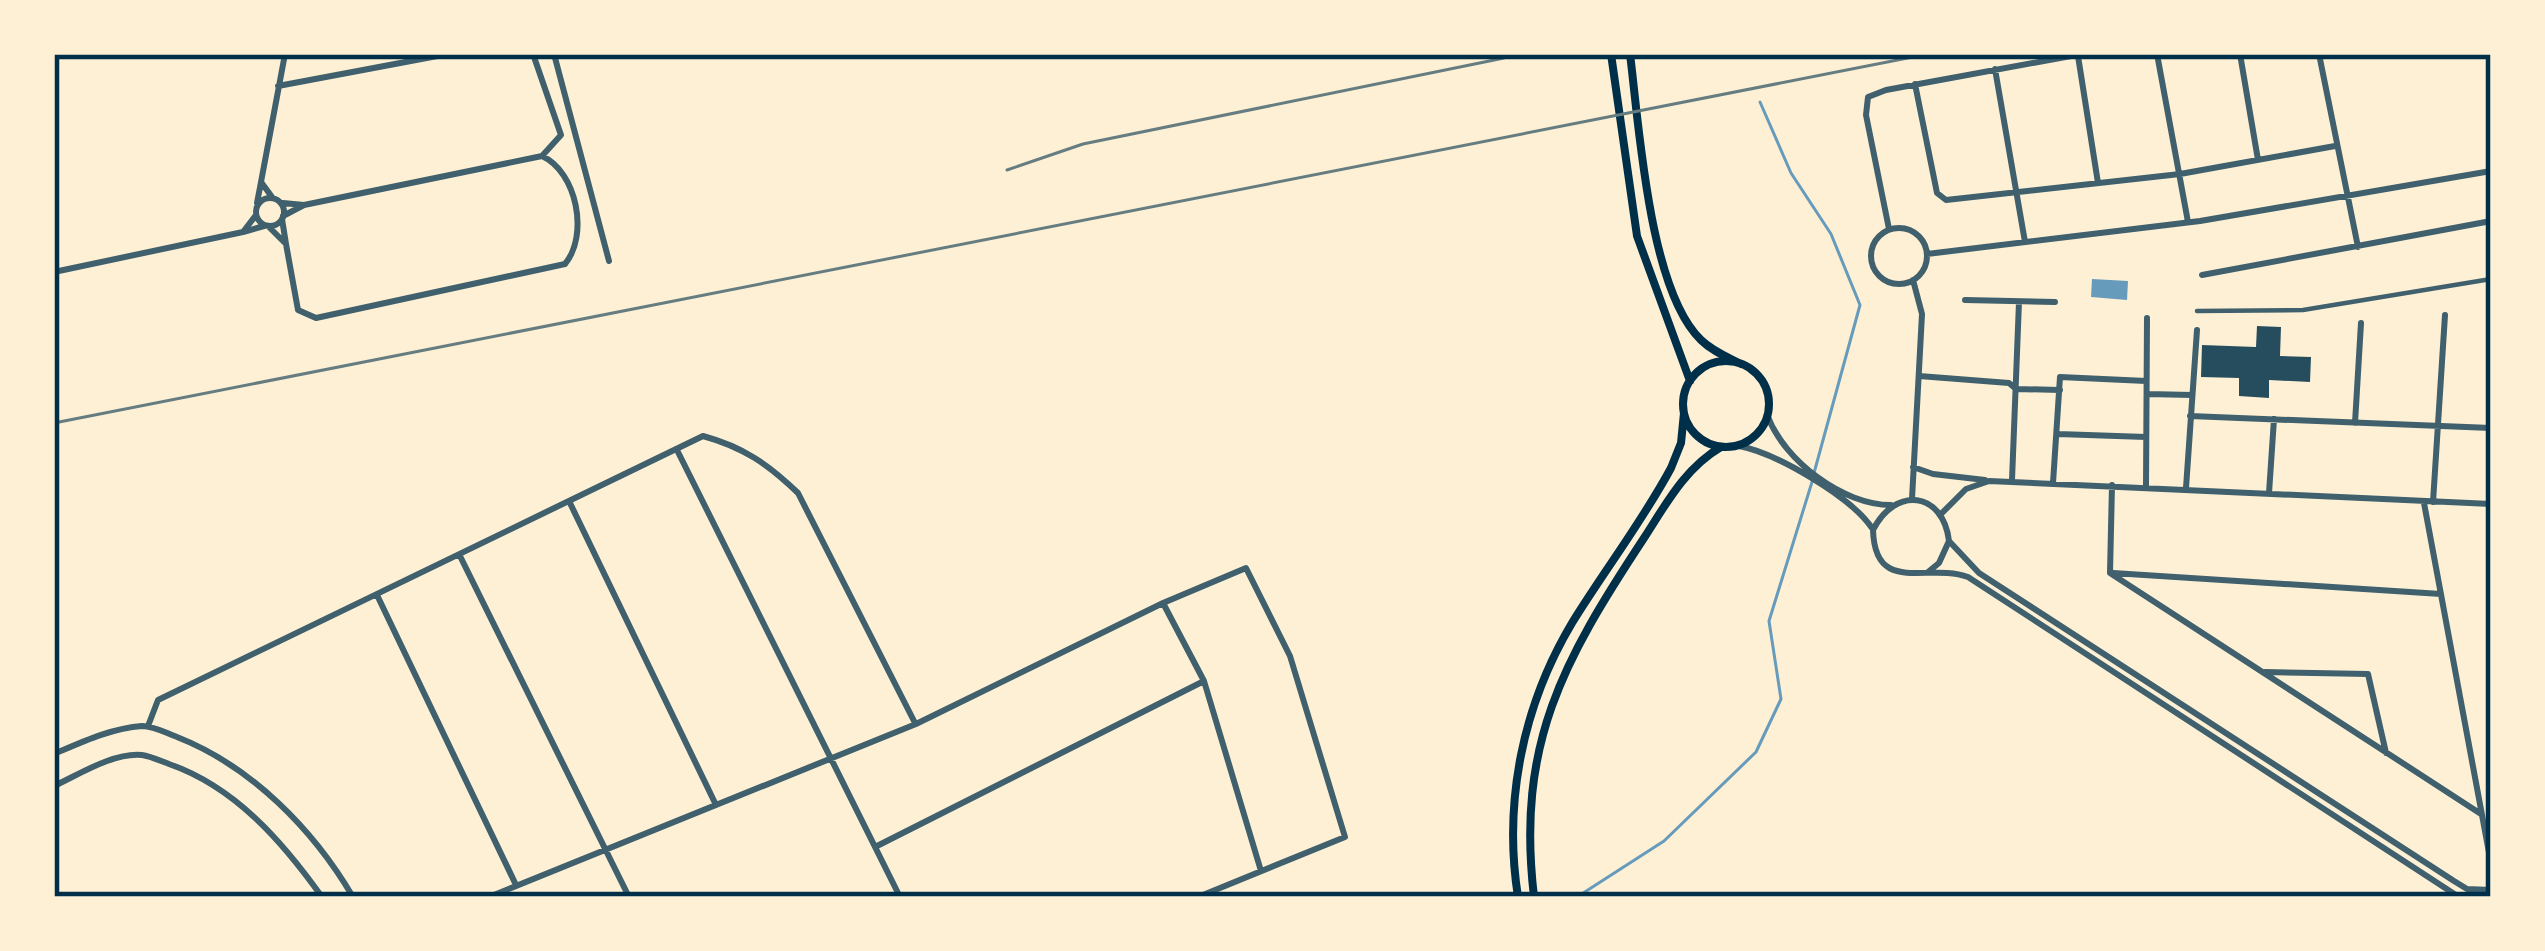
<svg xmlns="http://www.w3.org/2000/svg" width="2545" height="951" viewBox="0 0 2545 951" font-family="'Exo 2',sans-serif">
<rect width="100%" height="100%" fill="#fdf0d5"/>
<path fill="#669bbc" d="M2092,279l36,2 -1,19 -36,-3z"/>
<g fill="none" stroke-linecap="round" stroke-linejoin="round">
<path stroke="#669bbc" stroke-width="3" d="M1760,102l31,71 40,61 29,71 -46,168
M1577,897l87,-56 92,-89 25,-53 -12,-78 43,-139"/>
</g>
<path fill="#264d5e" d="M2257,326l24,1 -1,29 31,1 -1,25 -41,-2v18l-30,-2v-18l-38,-1 1,-32 54,2z"/>
<g fill="none" stroke-linecap="round" stroke-linejoin="round">
<path stroke="#3f606c" stroke-width="4.5" d="M2197,311l106,-1 188,-31"/>
<path stroke="#3f606c" stroke-width="6" d="M533,54l28,81 -19,21
M554,54l55,207
M2157,54l31,168
M2240,54l18,106
M2319,54l39,193
M2078,56l20,127
M1995,69l30,173
M1915,84l22,109 9,7 234,-26 155,-28
M278,86l170,-32
M261,182l24,-128
M256 212a14 14 0 1 1 28 0a14 14 0 1 1-28 0Z
M257,203l4,-21 11,15
M283,203l21,2 -21,11
M256,215l-13,17 21,-6
M268,226l18,18 -4,-25
M1871 256a28 28 0 1 1 56 0a28 28 0 1 1-56 0Z
M1889,229l-23,-114 2,-18 18,-7 196,-36
M286,244l12,66 18,8 249,-54c24,-29 12,-92 -23,-108l-238,49
M1927,254l273,-33 291,-50
M54,272l189,-40
M2202,275l289,-54
M1965,300l90,2
M1919,376l90,7 7,6 44,1
M2147,394l45,1
M2190,416l301,12
M2355,423l6,-100
M2058,434l88,3
M677,450l223,447
M1913,467l20,7 52,6
M2012,480l7,-178
M2053,483l7,-106 86,4
M2112,485l-2,88 371,241
M2146,486l1,-168
M2186,488l11,-158
M2269,493l5,-74
M1912,499l10,-185 -9,-34
M569,501l147,304
M2433,502l12,-187
M2424,503l66,355
M1941,514l25,-25 23,-8 502,23
M460,556l169,341
M2113,573l328,21
M377,595l139,290
M1163,603l41,78 57,190
M2265,672l103,2 18,79
M148,726l10,-26 545,-264c40,11 65,28 95,57l117,230
M54,754c28,-12 58,-26 88,-28 12,0 24,7 35,11 74,29 136,92 176,160
M54,786c24,-11 60,-34 88,-31 8,1 19,6 27,9 66,23 113,77 153,133
M875,847l329,-166
M489,897l427,-173 247,-121 83,-35 44,88 55,181 -147,60"/>
<path stroke="#3f606c" stroke-width="6" d="M1768,417c17,44 75,88 123,88
M1739,446c37,7 111,50 133,82
M1949,541l30,32 475,308 13,8 24,1
M1928,572l11,-9 10,-22c-6,-50 -54,-55 -76,-11 2,66 55,32 95,47l491,320"/>
<path stroke="#003049" stroke-width="8" d="M1611,54l26,182 53,145
M1630,54c9,71 19,236 71,286 11,11 26,17 40,24
M1683 404a43 43 0 1 1 86 0a43 43 0 1 1-86 0Z
M1518,897c-15,-95 5,-192 54,-274 32,-52 70,-101 99,-155l10,-25 3,-30
M1534,897c-18,-153 29,-236 110,-359 22,-34 41,-70 77,-91"/>
<path stroke="#657d81" stroke-width="3" d="M1007,170l76,-26 421,-86
M54,423l1874,-369"/>
</g>
<rect width="2545" height="951" fill="none" stroke="#fdf0d5" stroke-width="114"/>
<rect x="57" y="57" width="2431" height="837" fill="none" stroke="#003049" stroke-width="4.5"/>
</svg>
